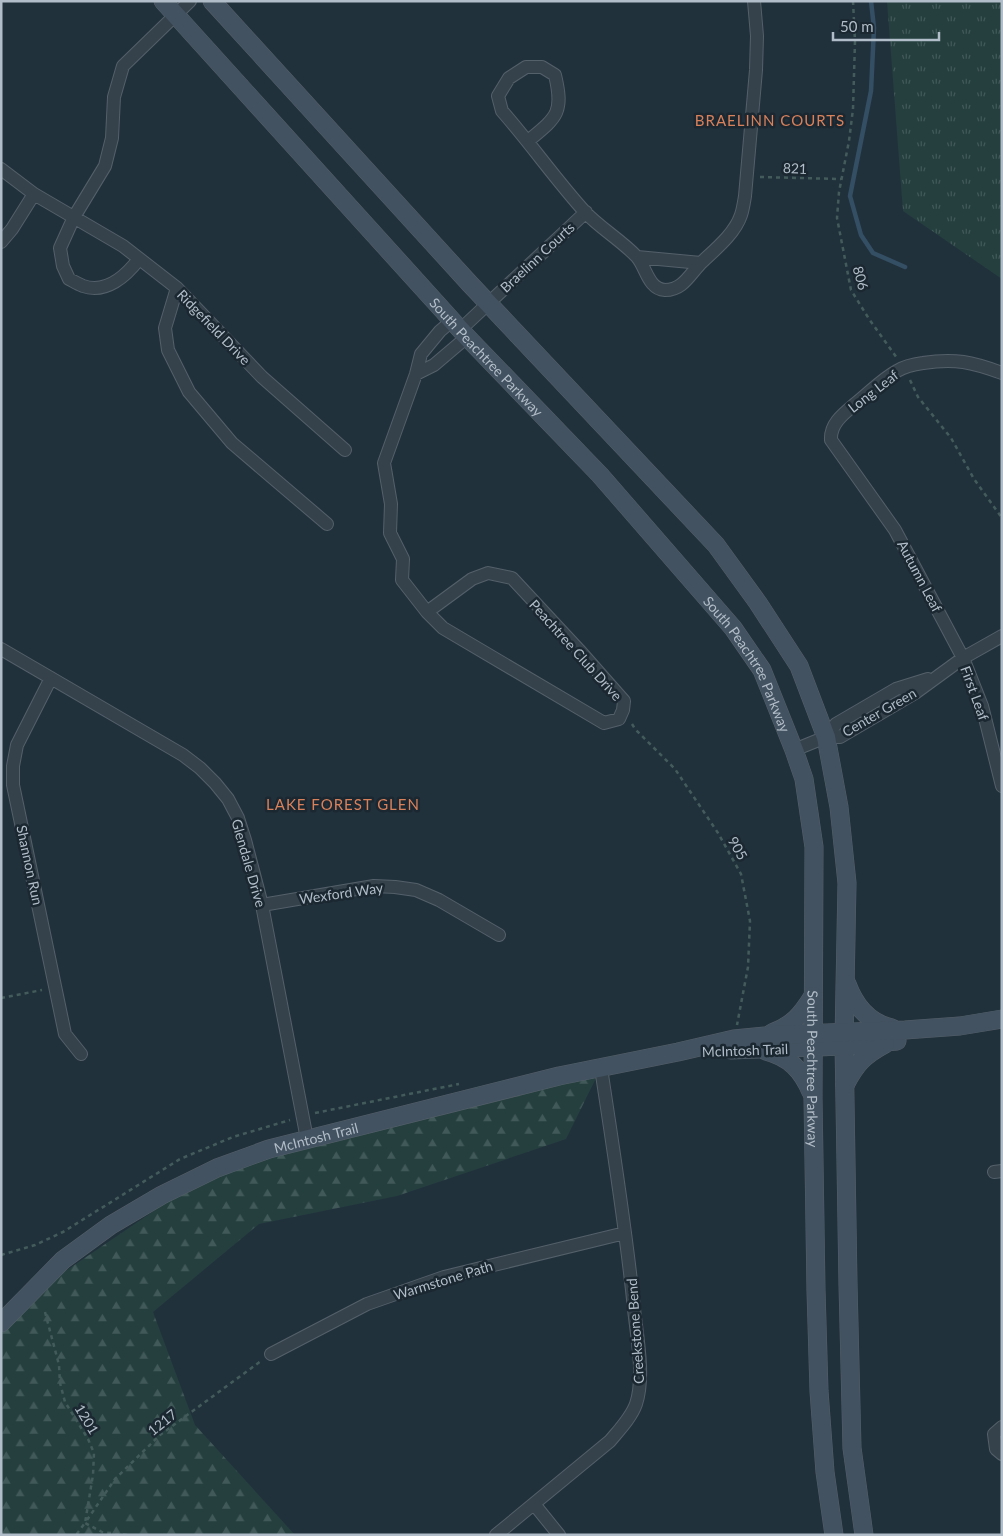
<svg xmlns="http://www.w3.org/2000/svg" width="1003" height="1536" viewBox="0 0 1003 1536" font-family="Lato,sans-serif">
<defs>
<pattern id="grass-tufts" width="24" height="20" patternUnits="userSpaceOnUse" patternTransform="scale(1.25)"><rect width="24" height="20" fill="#243f3e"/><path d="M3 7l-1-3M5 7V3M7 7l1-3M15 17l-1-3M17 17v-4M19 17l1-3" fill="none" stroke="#415958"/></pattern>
<pattern id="forest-firs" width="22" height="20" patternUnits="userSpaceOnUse" patternTransform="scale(1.25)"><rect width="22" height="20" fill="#243f3e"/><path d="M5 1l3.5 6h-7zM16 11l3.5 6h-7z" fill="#415958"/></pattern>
</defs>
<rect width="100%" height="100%" fill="#21313c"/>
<path fill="url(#grass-tufts)" d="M887,1h115v278l-99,-68z"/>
<path fill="url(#forest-firs)" d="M601,1068l-35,71 -169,57 -138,28 -106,88 42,113 100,110h-294v-205l19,-28 197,-134z"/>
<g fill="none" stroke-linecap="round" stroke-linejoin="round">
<path stroke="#344f64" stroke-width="4.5" d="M871,1l3,27 -3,63 -21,105 11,39 12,18 32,14"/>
<defs>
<path id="street" d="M528,141c29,-24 36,-28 27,-66l-13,-8h-16l-17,11 -11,18 4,15c29,33 54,69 83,101 15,16 36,28 52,45 9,10 11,32 28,33 19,0 25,-17 38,-29 14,-13 32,-28 38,-46 2,-6 3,-13 4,-19l11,-126 1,-34 -3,-35
M1,169l33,25 -22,35 -11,13
M34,194l89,52 54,42 85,89 83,73
M637,257l64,6
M139,259c-13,17 -33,35 -56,27 -5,-2 -10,-5 -14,-7l-6,-13 -3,-18 14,-31 31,-51 7,-28 2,-41 9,-31 67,-65
M177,288l-12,40 3,22 21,42 43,51 95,81
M461,329l125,-117
M1002,373c-30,-11 -47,-15 -79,-10 -8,1 -18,3 -26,8 -15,8 -28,22 -42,33 -12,10 -25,20 -24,36l64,90 68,128 19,48 20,80
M416,374l18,-9 33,-28
M427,612l16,16 161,95 15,-4 4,-9 1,-9 -45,-51 -67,-72 -24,-5 -16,6 -45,33 -25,-32 1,-21 -13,-26 1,-29 -7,-41 32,-89 5,-20 19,-23 13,-11
M1,649l182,106 17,13 15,15 13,16 10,19 7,22 17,65 45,234
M51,678l-34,67 -4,21v19l52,249 16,20
M826,737l10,-13 60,-35 32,-10
M794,750l32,-13h14l75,-44 48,-35 39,-22
M262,905l112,-19 21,1 21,3 23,10 60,35
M994,1172l8,-1
M271,1354l96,-50 77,-27 181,-44
M1002,1427l-8,7 2,15 6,5
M534,1504l25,31
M496,1535l114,-94c9,-11 21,-23 26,-37 9,-27 1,-67 -2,-95 -8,-81 -21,-161 -33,-241"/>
<g id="secondary">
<path id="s1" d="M163,1l304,336 133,138 133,153 29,42 32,80 10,29 10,68 -1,250 3,193 3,101 6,81 9,63"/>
<path d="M212,1l258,283 246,261 42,58 41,63 27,71 13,70 8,76 -3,158 4,243 4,164 12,87"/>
<path d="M847,984c8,22 22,39 45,44"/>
<path d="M772,1033c21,-8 29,-18 41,-37"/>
<path d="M731,1050l113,-4 53,-5"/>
<path d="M766,1051c23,6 36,19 45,41"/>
<path d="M845,1085c11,-21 19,-30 40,-41"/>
<path id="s2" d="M1,1323l62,-63 48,-35 51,-30 55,-27 52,-19 290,-73 119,-24 56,-13 41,-4 130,-5 55,-4 42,-7"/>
</g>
</defs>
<use href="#street" stroke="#54606a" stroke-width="14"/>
<use href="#secondary" stroke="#54606a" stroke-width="19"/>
<path stroke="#435c5b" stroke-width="2.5" stroke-dasharray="4 4" stroke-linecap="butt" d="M853,1l2,40 -2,68 -4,32 -10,51 -2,26 14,72 18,29 28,39
M760,177l81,2
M910,380l8,17 33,41 23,41 28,39
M632,724l3,5 40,40 43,64 23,41 9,47 -2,46 -11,58
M1,998l41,-8
M315,1113l144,-29
M1,1255l34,-10 28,-13 117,-73 53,-22 57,-17
M45,1312l14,53 1,18 5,19 23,37 6,14 -1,22 -8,48 -9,12
M127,1535l-25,-3 -17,-9 30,-44 45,-44 101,-74"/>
<use href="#street" stroke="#35424c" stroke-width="12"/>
<use href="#secondary" stroke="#435260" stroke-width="18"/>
</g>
<g text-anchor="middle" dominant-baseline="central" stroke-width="5" stroke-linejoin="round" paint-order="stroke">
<g font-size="14" fill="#b1bdc8" stroke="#1b2731">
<text transform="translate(795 168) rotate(2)">821</text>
<text transform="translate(537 257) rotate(-43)">Braelinn Courts</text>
<text transform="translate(861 278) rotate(75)">806</text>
<text transform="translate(214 327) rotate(46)">Ridgefield Drive</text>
<text stroke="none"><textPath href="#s1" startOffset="481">South Peachtree Parkway</textPath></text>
<text transform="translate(873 391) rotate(-38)">Long Leaf</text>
<text transform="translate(920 576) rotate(62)">Autumn Leaf</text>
<text transform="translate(576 650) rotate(48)">Peachtree Club Drive</text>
<text stroke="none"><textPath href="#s1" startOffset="886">South Peachtree Parkway</textPath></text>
<text transform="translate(975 693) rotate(70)">First Leaf</text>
<text transform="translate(879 712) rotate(-30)">Center Green</text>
<text transform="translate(738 848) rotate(60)">905</text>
<text transform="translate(249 863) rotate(74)">Glendale Drive</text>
<text transform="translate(30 865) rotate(78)">Shannon Run</text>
<text transform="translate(341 893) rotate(-8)">Wexford Way</text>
<text transform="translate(745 1050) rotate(-2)">McIntosh Trail</text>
<text stroke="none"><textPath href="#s1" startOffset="1306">South Peachtree Parkway</textPath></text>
<text stroke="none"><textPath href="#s2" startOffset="372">McIntosh Trail</textPath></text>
<text transform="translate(443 1280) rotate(-17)">Warmstone Path</text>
<text transform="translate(635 1331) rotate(-94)">Creekstone Bend</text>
<text transform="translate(87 1419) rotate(59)">1201</text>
<text transform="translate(162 1422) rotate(-39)">1217</text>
</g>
<g font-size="15" letter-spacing="1" fill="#d9815b" stroke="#1b2731">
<text x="770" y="120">BRAELINN COURTS</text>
<text x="343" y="804">LAKE FOREST GLEN</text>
</g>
</g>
<rect width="1003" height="1536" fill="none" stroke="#b1bdc8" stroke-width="5"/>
<path d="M833 32v8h106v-8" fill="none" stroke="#b1bdc8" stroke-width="2.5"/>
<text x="840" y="32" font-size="15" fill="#b1bdc8" stroke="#1b2731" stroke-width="4" paint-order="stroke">50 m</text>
</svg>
